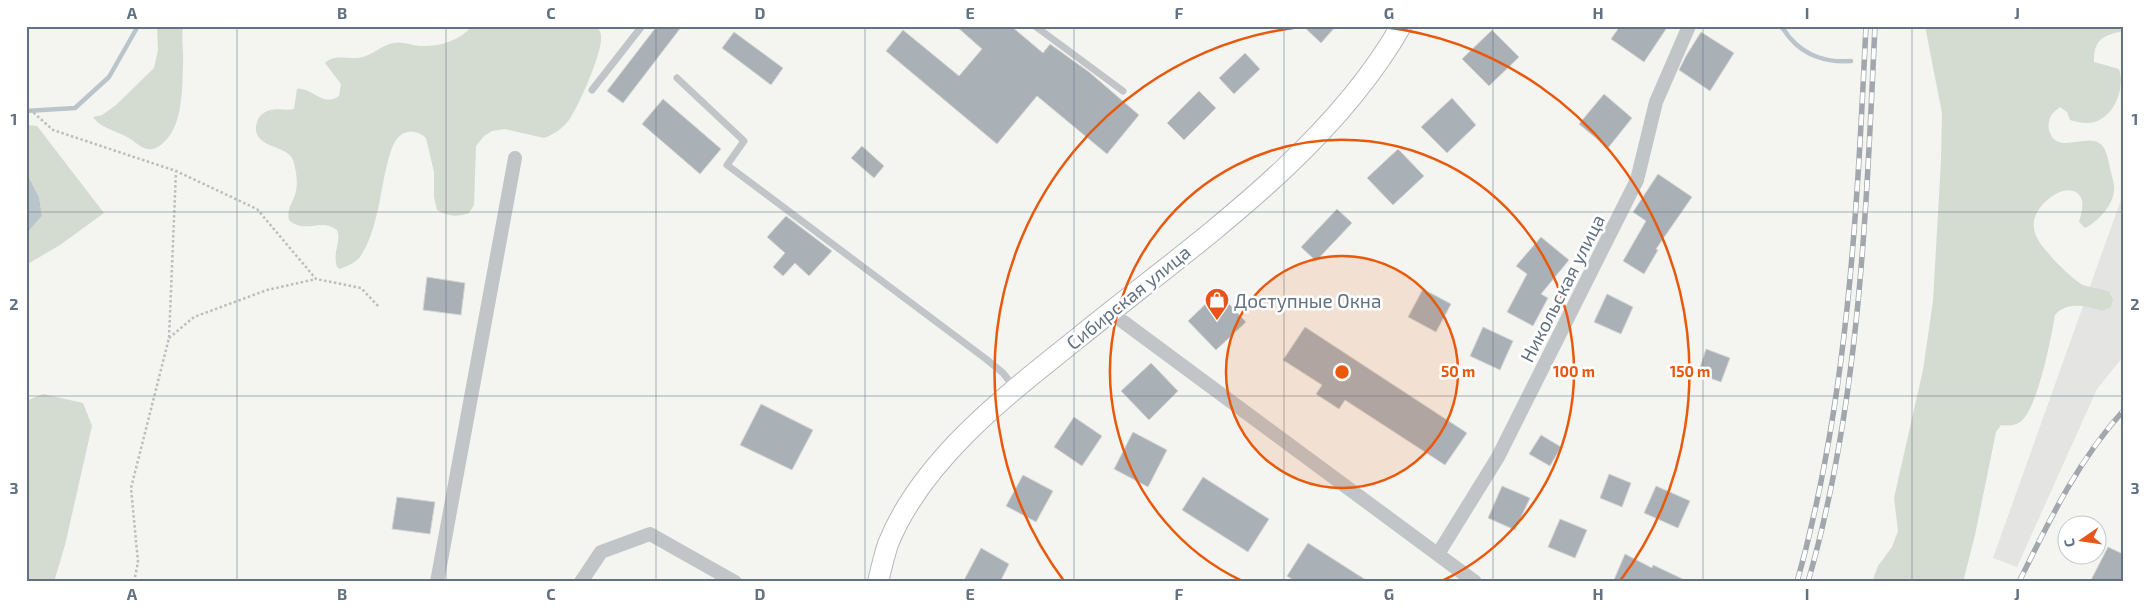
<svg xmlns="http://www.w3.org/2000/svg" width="2149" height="608" viewBox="0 0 2149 608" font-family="'Exo 2',sans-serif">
<rect width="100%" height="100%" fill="#f4f4f0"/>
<path fill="#e4e5e3" d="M2123,194v163l-26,32 -80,178 -24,-9z"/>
<path fill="#d4dbd1" d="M157,26h26c-2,13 1,26 0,39 -1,25 0,62 -21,79 -12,10 -20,4 -30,-4 -12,-9 -30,-10 -39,-23l9,-2 14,-10 38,-37 4,-18z
M472,26h124c3,3 5,6 5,11 2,14 -23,71 -32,83 -6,8 -16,15 -25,18l-39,-9 -13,2 -8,5 -8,10 -2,59 -5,8c-12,4 -21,4 -32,-3l-3,-13v-25l-8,-34c-9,-9 -22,-9 -30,2 -6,9 -8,22 -11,33 -5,25 -10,63 -25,84 -5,6 -13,9 -20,12l-3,-2c-5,-16 5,-26 0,-37 -17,-13 -31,5 -48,-10 -3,-12 5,-18 7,-29 2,-9 0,-22 -3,-31 -5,-16 -44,-11 -36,-38 2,-7 8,-11 14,-12 8,-2 15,1 23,-1l3,-20c15,-2 26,19 42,7l2,-12 -16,-21c9,-9 21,-4 33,-5 14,-2 22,-12 35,-15 9,-2 18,2 27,3 18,1 40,-5 52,-20z
M1925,26h198v5c-21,5 -29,8 -29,31l25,7c7,21 -7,55 -33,54 -5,0 -11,-2 -16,-3l-3,-8 -7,-5c-5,4 -8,6 -10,11 -2,6 -2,10 0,15 8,21 36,1 49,10 7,4 8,13 10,20 1,7 4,15 5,23 2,16 -15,35 -29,42l-6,-6c2,-8 6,-19 1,-26 -13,-18 -50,11 -46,32 1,10 8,18 15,26 6,8 25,26 34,31 8,3 18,3 26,7l4,7 -2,8 -9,4c-15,-5 -35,-10 -47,4 -4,23 -17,94 -35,107 -6,4 -12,4 -19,3l-5,7 -21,103 -12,47h-91l6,-16 14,-19 6,-16 -4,-33 29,-128 10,-69 8,-140 1,-48z
M26,125l11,1 67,87 -44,32 -34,20v-31l16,-18 -3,-19 -13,-25z
M43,394l40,9 9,23 -27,119 -11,37h-28v-181z"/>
<path fill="#bac5cb" d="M26,172l13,25 3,19 -16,18z"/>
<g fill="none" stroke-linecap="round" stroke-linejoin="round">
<path stroke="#bac5cb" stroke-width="4.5" d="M1780,26c5,3 6,8 10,12 15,18 38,25 61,23
M26,111l49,-3 34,-31 29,-51"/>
</g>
<path fill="#a9b0b6" stroke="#d5d5d3" d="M657,26h25l-59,77 -16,-12z
M956,26h55l32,27 7,-9 39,28 50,43 -32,39 -70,-58 -40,48 -111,-93 17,-21 56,46 23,-27z
M1303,26h33l-15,17z
M1620,26h48l-24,36 -33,-23z
M1492,30l27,27 -30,29 -27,-27z
M734,32l49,36 -12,17 -49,-37z
M1701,32l33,21 -24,38 -31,-21 7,-14z
M1245,53l15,16 -26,25 -15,-16z
M1199,91l17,17 -32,32 -17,-17z
M1604,94l28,24 -24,30 -29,-24z
M1452,98l24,27 -29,28 -26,-26z
M663,99l58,50 -21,25 -58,-50z
M862,146l22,20 -10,12 -23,-20z
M1398,149l26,27 -31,29 -26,-27z
M1658,174l34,23 -36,52 2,1 -14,24 -21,-13 23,-40 -13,-9z
M1337,209l15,14 -36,38 -15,-14z
M786,216l46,35 -23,25 -14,-13 -12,13 -10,-9 12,-14 -18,-16z
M1541,237l28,23 -28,34 7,4 -15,28 -26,-14 20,-38 -11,-8z
M427,277l38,6 -4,32 -38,-5z
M1423,289l28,15 -15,28 -28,-15z
M1218,292l28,30 -30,28 -28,-29z
M1607,294l26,13 -12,27 -27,-12z
M1305,327l162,106 -22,32 -100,-65 -6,9 -23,-15 6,-9 -39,-25z
M1483,327l30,14 -13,29 -30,-14z
M1706,349l24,9 -9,24 -23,-8z
M1151,363l27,28 -29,29 -28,-29z
M761,404l52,26 -21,40 -52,-25z
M1074,417l28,19 -20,30 -28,-19z
M1133,432l34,18 -19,37 -34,-18z
M1541,435l20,12 -11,19 -21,-12z
M1609,474l22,9 -9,24 -22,-9z
M1023,475l30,16 -17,31 -30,-16z
M1203,477l66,42 -21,33 -66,-42z
M1502,486l28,12 -15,32 -27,-12z
M1656,486l34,15 -12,27 -34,-15z
M397,497l38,5 -5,32 -38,-5z
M1560,519l27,11 -12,28 -27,-11z
M1308,543l61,39h-73l-9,-6z
M2108,547l15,7v28h-33z
M981,548l28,16 -9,18h-37z
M1625,554l27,14 1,-3 36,17h-76z"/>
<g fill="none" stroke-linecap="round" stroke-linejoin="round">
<defs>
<path id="secondary" d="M878,582c3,-13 6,-26 10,-38 34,-85 121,-151 190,-206 112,-91 251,-185 323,-312"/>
</defs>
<use href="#secondary" stroke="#b3b8bd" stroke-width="22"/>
<path stroke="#bbbdbf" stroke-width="2.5" stroke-dasharray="2.5 2.5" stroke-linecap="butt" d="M26,106l27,24 123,41 81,38 59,70 45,9 18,19
M169,338l25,-21 73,-27 49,-11
M134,582l4,-20 -7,-74 38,-150 7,-167"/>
<path stroke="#c1c5c8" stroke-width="7" d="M1035,26l88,65
M677,78l67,63 -17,24 259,194 17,14 11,14
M592,90l50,-64"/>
<path stroke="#c1c5c8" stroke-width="14" d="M1110,312l365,270
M1438,554l60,-97 139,-277 19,-78 33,-76
M437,582l78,-424
M581,582l20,-30 49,-18 85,48"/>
<use href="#secondary" stroke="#fff" stroke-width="20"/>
<defs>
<path id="rail" d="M1797,582c51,-181 60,-369 69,-556
M1808,582c52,-181 58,-369 67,-556
M2019,582c30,-61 58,-120 104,-171"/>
</defs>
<use href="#rail" stroke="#a1a7ad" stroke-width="5.5"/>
<use href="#rail" stroke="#fff" stroke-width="4" stroke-dasharray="11" stroke-linecap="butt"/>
</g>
<path fill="none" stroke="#627282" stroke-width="1" stroke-opacity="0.55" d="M237,26v556M446,26v556M656,26v556M865,26v556M1074,26v556M1284,26v556M1493,26v556M1703,26v556M1912,26v556M26,212h2097M26,396h2097"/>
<circle cx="1342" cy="372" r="116" fill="#e8590c" fill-opacity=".12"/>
<g fill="none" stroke="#e8590c" stroke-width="2.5">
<circle cx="1342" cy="372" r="116"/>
<path d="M1242 581A232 232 0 1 1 1442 581"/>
<path d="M1064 581A348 348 0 0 1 1300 27M1384 27A348 348 0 0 1 1620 581"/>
</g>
<defs>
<symbol id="shop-pin" viewBox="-11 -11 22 30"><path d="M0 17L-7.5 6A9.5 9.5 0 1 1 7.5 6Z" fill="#e7551c" stroke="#fff"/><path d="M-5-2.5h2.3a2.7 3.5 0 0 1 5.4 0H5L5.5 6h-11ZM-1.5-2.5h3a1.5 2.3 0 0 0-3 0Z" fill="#fff"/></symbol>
</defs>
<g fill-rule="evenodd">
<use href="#shop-pin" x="1203" y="286" width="28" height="38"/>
</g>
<g text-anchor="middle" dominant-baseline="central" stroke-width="5" stroke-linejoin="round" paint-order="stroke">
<g font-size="19" fill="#627282" stroke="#fff">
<text transform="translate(1562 288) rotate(-63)">Никольская улица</text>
<text transform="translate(1128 297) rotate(-39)">Сибирская улица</text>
</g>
<g font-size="19" fill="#627282" stroke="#fff" text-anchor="start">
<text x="1234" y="300">Доступные Окна</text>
</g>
</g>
<circle cx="1342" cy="372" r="8" fill="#e8590c" stroke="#fff" stroke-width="2.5"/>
<g font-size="15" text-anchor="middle" font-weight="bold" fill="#e8590c" stroke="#fff" stroke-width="5" stroke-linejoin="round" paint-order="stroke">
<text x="1458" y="377">50 m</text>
<text x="1574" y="377">100 m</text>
<text x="1690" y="377">150 m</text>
</g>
<rect width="2149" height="608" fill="none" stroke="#ffffff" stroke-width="55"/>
<g transform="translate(2082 540) rotate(257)"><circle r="24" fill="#ffffff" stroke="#c0c7cd"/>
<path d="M0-4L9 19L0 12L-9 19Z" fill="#e7551c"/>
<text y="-8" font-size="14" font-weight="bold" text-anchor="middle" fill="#627282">С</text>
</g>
<rect x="28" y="28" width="2094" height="552" fill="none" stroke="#627282" stroke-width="2"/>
<g font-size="16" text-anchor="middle" font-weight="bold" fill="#627282">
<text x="132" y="19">A</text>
<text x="342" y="19">B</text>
<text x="551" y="19">C</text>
<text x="760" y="19">D</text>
<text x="970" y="19">E</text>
<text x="1179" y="19">F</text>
<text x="1389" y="19">G</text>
<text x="1598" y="19">H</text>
<text x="1807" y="19">I</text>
<text x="2017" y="19">J</text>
<text x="14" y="125">1</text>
<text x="2135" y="125">1</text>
<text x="14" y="310">2</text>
<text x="2135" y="310">2</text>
<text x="14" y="494">3</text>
<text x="2135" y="494">3</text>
<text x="132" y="600">A</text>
<text x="342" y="600">B</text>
<text x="551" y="600">C</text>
<text x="760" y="600">D</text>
<text x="970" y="600">E</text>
<text x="1179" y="600">F</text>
<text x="1389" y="600">G</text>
<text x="1598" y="600">H</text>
<text x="1807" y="600">I</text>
<text x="2017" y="600">J</text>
</g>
</svg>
